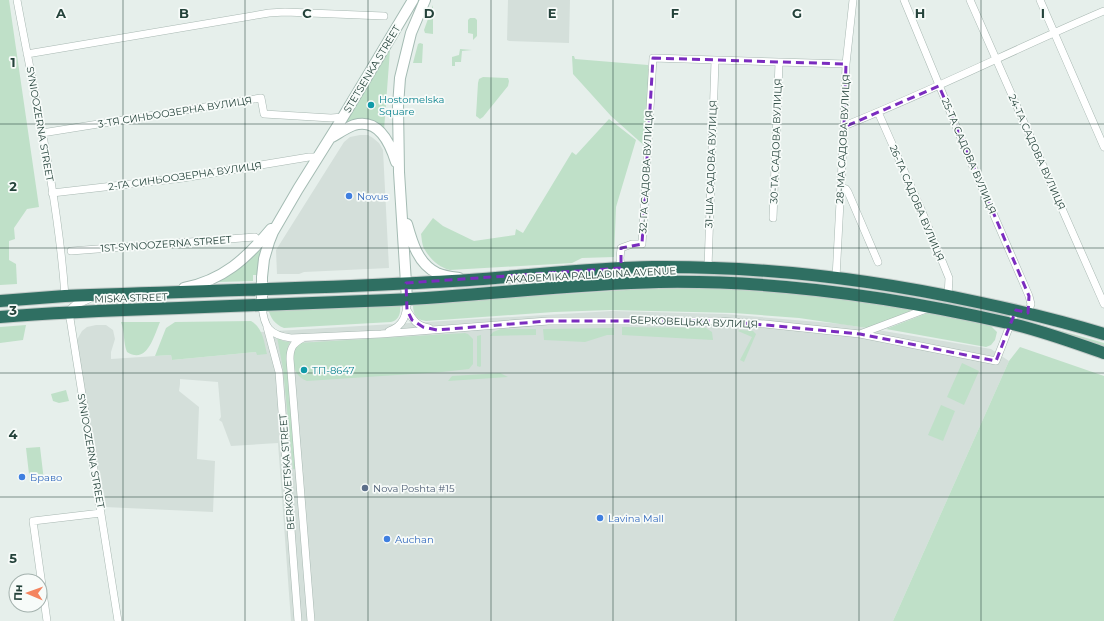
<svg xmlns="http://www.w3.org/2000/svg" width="1104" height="621" viewBox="0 0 1104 621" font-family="Montserrat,sans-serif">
<rect width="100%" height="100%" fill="#e6efeb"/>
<path fill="#d4dfda" d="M508,0h62l-1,43 -60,-2 -2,-1z
M360,135h8l5,3 6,5 4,7 6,118 -85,4 -5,2h-22l-1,-24 68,-108 6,-5z
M612,311l113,3 117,10 149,25 18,12 -116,260h-602l-13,-178 -47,3 -9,-24 -3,-2 2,-3 -3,-35 -38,-3v5l-1,7 20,16 -2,52 18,2 -2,51 -108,-5 -29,-162 2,-7 4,-7 5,-4 9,-2h10l7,5 2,9 -4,13v7l60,-4 1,5 85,-8v3l3,-23z"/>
<path fill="#bfe0c8" d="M0,0h9l30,207 -12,2 -13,19 1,11 -6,2v19l7,4 1,20 -17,1z
M433,5v29l-8,-1 -1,-3z
M470,18h5l2,2v16l-4,4v-6l-5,-1v-13z
M420,43l3,1 -1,19h-9l5,-19z
M460,49l12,1 -10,1 -1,11h-6v4h-3v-9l7,-2z
M390,50l-6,80 -40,-6z
M572,56h2l1,3 73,6v4h1l-2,79 -36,-32 -38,-42z
M483,77l23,1h2l1,3 -1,5 -25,31 -3,2 -4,-3 2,-33 1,-4z
M609,119l27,21 -20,67 -2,50 -32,1 -10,5 -122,7c-10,-2 -20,-11 -25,-20 -3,-4 -3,-10 -4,-16l12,-16 10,8 31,15 41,-6 1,-6 7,4 49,-81 4,3z
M263,245l-4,30h-6v6l-35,1 24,-16z
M657,288l70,1 70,5 121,15 -51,19 -68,-10 -65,-5 -124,-3 -56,2 -128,9c-11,-1 -13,-8 -13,-17z
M400,305c1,8 -1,15 -9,17l-107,6c-10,-4 -13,-10 -16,-19z
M930,312l61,14 6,6 -2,8 -4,5 -5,2 -100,-18z
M1023,320l81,23v4l-81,-25z
M251,321c12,7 13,21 16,33l-10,1 -1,-3 -84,8 -1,-5 -16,1 11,-28 9,-6z
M121,322h39c-6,14 -13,43 -33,30 -4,-10 -2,-20 -6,-30z
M26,325l-3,15 -23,3v-16z
M622,327l84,1 6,4 1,8 -91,-5z
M614,328v7h-7l-22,7 -41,-2 -1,-11z
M501,329h35v6l-46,1 3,-4z
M740,330l13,1 3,3 -12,28 -4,-2 12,-23 -14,-6z
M465,333l3,1 5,5v25l-4,5 -27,3 -135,9c-15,-5 -21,-29 -8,-38z
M481,335v31l-1,1 -3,-1v-30z
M277,337l6,4 7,1 -2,4 -1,7 8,116h-2l-10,-100z
M1020,347l84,29v245h-211l116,-260z
M962,363l17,8 -15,34 -17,-8z
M500,373l8,4 -60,4 4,-5z
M66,390l3,11 -10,2 -6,-2 -2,-7z
M941,405l14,6 -12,30 -15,-6z
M40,447l4,34 -14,2 -4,-35z"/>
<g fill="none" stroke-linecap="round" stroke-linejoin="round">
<defs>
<path id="street" d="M17,0c18,98 41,196 48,296
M904,0l66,160 59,136 2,8 -3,9
M970,0l134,304
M1040,0l64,147
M27,54l242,-41 16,-1 99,4
M878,112l43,97 28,69 -1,18
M844,126c88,-35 173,-78 260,-115
M42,133l219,-35 3,16 67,4 12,-1
M841,187l5,2 2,3 30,70
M52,193l131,-15 126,-21h9
M773,218l6,-155
M71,251l184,-14 5,5
M621,268l-1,-10 1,-10 11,-4h10l11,-186 193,6
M708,268l7,-207
M836,278l8,-152 2,-62 7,-64
M92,297c-7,6 -19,5 -23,15l49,309
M262,306c2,21 7,29 29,32l90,-4 167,-13h170l47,3 95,10 136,27 20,-51
M407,310c6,10 10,16 22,18
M267,327l12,45 19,249
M389,331c15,-5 18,-17 18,-32
M860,334l69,-26
M303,338c-10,5 -13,10 -13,21l21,262
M47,621l-14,-100 68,-8"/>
<path id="secondary" d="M332,137c7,-4 14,-9 22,-12 25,-7 36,18 42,37
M407,224c5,18 11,40 30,49 7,3 15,4 22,5
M184,288c39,-8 62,-29 87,-59
M407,299l-8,-127 -1,-66 2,-28 11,-45 14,-33
M262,306v-29l2,-18 5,-17 4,-10 25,-43 45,-72 70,-117"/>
<path id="highway" d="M0,301l65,-5c123,-5 246,-7 368,-14 74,-3 147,-14 220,-15 109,-1 218,12 324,35 43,9 85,19 127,32
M0,317c60,-5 119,-7 179,-9 70,-2 141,-5 212,-8 89,-4 178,-16 268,-18 117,-2 235,15 349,41 32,7 64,19 96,30"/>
</defs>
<use href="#street" stroke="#a8b8b2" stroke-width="8"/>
<use href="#secondary" stroke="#a4bbb3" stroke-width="12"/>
<use href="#highway" stroke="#c2cac8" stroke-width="14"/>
<use href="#street" stroke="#fff" stroke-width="7"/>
<use href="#secondary" stroke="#fff" stroke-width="10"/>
<use href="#highway" stroke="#2f6f62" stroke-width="12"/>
</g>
<path fill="none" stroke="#7b2cbf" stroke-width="3" stroke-dasharray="8 5" stroke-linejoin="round" d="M653,58l193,6 -2,63 95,-41 90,210 -1,17 -12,-3 -20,51 -136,-27 -137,-13h-175l-111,9 -14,-3 -11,-7 -5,-10 -1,-27 215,-15v-20l21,-4z"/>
<path fill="none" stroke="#24423a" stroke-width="1" stroke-opacity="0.55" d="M123,0v621M245,0v621M368,0v621M491,0v621M613,0v621M736,0v621M859,0v621M981,0v621M0,124h1104M0,248h1104M0,373h1104M0,497h1104"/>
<g fill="#0f9aa8" stroke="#f7fbf9" stroke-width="1.5">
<circle cx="371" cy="105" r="4"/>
<circle cx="304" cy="370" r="4"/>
</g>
<g fill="#3f7fe0" stroke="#f7fbf9" stroke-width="1.5">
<circle cx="349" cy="196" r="4"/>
<circle cx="22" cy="477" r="4"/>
<circle cx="600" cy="518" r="4"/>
<circle cx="387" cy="539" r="4"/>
</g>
<circle fill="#5c6f8a" stroke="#f7fbf9" stroke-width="1.5" cx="365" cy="488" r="4"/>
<g text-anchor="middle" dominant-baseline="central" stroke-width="3.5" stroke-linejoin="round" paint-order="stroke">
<g font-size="10" fill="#24423a" stroke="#f7fbf9">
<text transform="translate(372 69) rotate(-59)">STETSENKA STREET</text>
<text transform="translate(175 112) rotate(-9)">3-ТЯ СИНЬООЗЕРНА ВУЛИЦЯ</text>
<text transform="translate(40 124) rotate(80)">SYNIOOZERNA STREET</text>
<text transform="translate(843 139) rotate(-87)">28-МА САДОВА ВУЛИЦЯ</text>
<text transform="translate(776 141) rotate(-88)">30-ТА САДОВА ВУЛИЦЯ</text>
<text transform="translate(1037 152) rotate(66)">24-ТА САДОВА ВУЛИЦЯ</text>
<text transform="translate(969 156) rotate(67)">25-ТА САДОВА ВУЛИЦЯ</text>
<text transform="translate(711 164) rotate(-88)">31-ША САДОВА ВУЛИЦЯ</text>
<text transform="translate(646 172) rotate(-87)">32-ГА САДОВА ВУЛИЦЯ</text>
<text transform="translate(185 176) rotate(-8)">2-ГА СИНЬООЗЕРНА ВУЛИЦЯ</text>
<text transform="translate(917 203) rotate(67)">26-ТА САДОВА ВУЛИЦЯ</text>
<text transform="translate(166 244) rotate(-4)">1ST SYNOOZERNA STREET</text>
<text transform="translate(591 275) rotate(-3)">AKADEMIKA PALLADINA AVENUE</text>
<text transform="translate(131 298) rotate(-2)">MISKA STREET</text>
<text transform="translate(694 322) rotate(2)">БЕРКОВЕЦЬКА ВУЛИЦЯ</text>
<text transform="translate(91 451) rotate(80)">SYNIOOZERNA STREET</text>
<text transform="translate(287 472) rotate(-94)">BERKOVETSKA STREET</text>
</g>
<g font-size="10" fill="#0d838f" stroke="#f7fbf9" text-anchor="start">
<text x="379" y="99">Hostomelska<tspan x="379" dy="12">Square</tspan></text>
<text x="312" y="370">ТП-8647</text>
</g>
<g font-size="10" fill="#366cbe" stroke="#f7fbf9" text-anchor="start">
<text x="357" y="196">Novus</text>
<text x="30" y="477">Браво</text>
<text x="608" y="518">Lavina Mall</text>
<text x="395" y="539">Auchan</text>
</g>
<g font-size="10" fill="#4e5e75" stroke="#f7fbf9" text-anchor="start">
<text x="373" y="488">Nova Poshta #15</text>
</g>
</g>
<g font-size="13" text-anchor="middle" font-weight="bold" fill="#24423a" stroke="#f7fbf9" stroke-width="3.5" stroke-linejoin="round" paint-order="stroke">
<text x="61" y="18">A</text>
<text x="184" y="18">B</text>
<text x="307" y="18">C</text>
<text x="429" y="18">D</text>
<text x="552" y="18">E</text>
<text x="675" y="18">F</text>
<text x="797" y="18">G</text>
<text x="920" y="18">H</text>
<text x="1043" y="18">I</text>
<text x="13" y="67">1</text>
<text x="13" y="191">2</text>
<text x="13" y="315">3</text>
<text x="13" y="439">4</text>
<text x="13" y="563">5</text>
</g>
<g transform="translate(28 593) rotate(272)"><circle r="19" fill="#f7fbf9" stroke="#a3b1ad"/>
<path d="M0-3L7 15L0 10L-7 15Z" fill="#f4845f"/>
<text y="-6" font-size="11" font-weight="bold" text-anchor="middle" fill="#24423a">Пн</text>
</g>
</svg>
